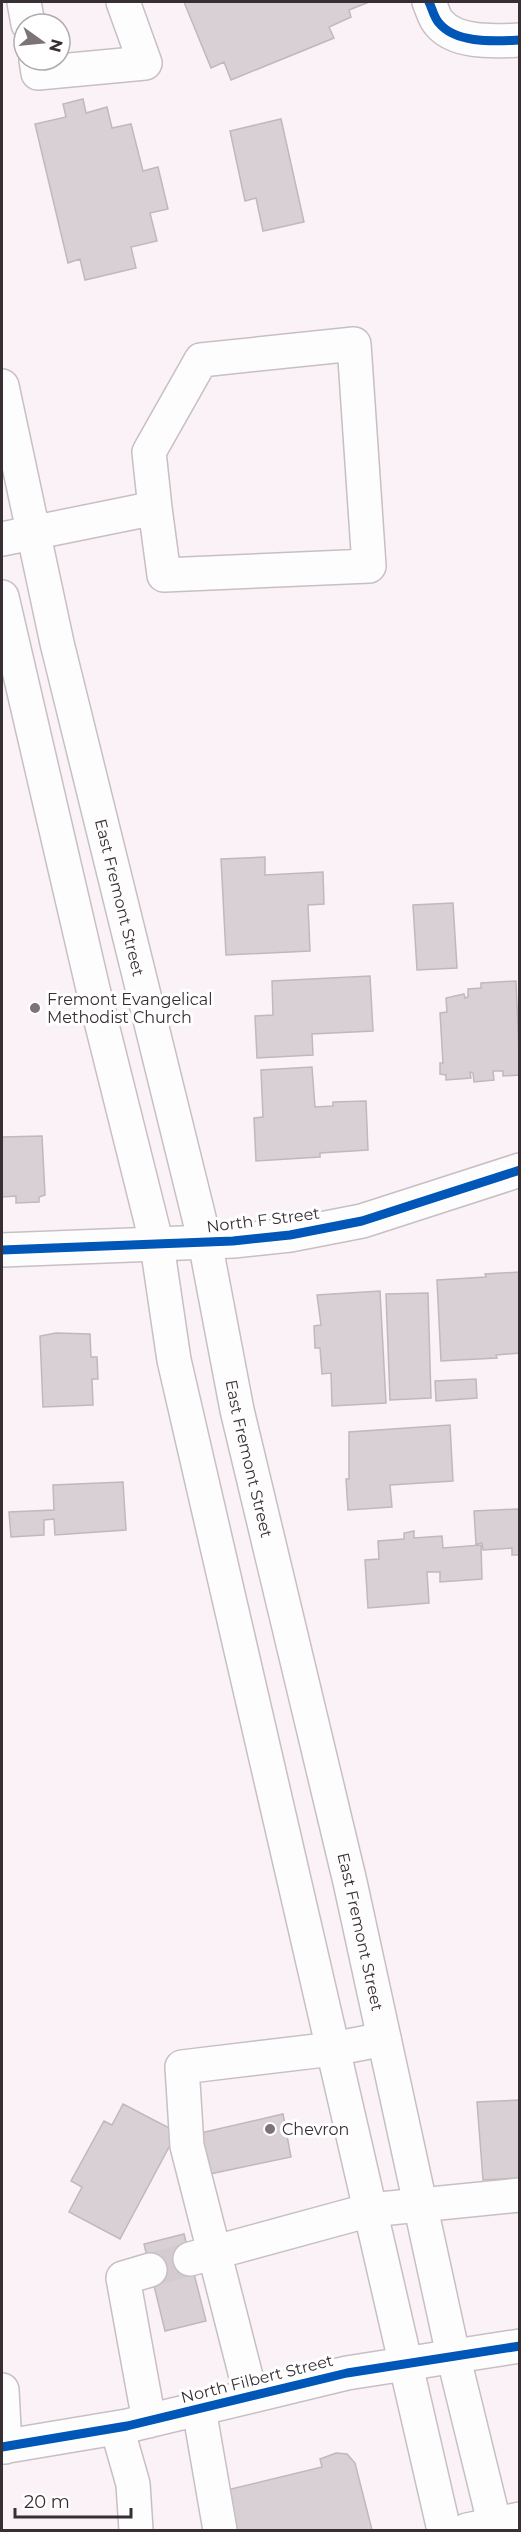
<svg xmlns="http://www.w3.org/2000/svg" width="521" height="2532" viewBox="0 0 521 2532" font-family="Montserrat,sans-serif">
<rect width="100%" height="100%" fill="#faf2f6"/>
<path fill="#d8d0d4" stroke="#c0b8bc" stroke-width="1.5" d="M184,2h185l-20,8 2,7 -22,10 5,11 -103,42 -7,-18 -13,6z
M83,99l3,14 21,-6 5,21 19,-4 12,47 15,-4 10,42 -18,4 7,28 -26,6 5,21 -51,12 -5,-21 -12,4 -33,-139 31,-7 -3,-13z
M281,119l23,103 -41,9 -7,-33 -11,3 -15,-70z
M265,857v18l58,-3 1,32 -16,1 2,46 -84,4 -5,-96z
M453,903l4,65 -40,2 -4,-65z
M370,976l3,55 -61,3 1,21 -56,3 -2,-42 18,-1 -1,-34z
M516,981l4,94 -17,1v-5h-10l1,9 -20,2 -1,-9 -3,-1 1,6 -25,2v-5l-6,-1v-11h3l-3,-50 7,-1 -1,-14 18,-4 1,4 3,-1v-8l13,-1v-5z
M312,1067l3,40 18,-1v-4l33,-1 2,49 -48,3v4l-64,4 -2,-43 9,-1 -2,-47z
M42,1136l3,59 -6,2v5l-23,1v-7l-14,1v-60z
M520,1272v81l-24,2 1,3 -56,3 -4,-81 49,-3 -1,-3z
M380,1291l6,112 -54,3 -1,-33 -9,1 -2,-26h-5l-1,-22 7,-1 -4,-30z
M428,1293l3,105 -41,2 -4,-106z
M56,1333l34,1 1,23h6l1,22h-6l1,26 -50,2 -3,-71z
M476,1379l1,19 -41,3 -1,-20z
M450,1425l3,56 -63,4 2,22 -44,3 -2,-31h3v-47z
M123,1482l3,48 -71,5 -1,-16 -10,1v15l-33,2 -2,-25 45,-2 -1,-25z
M517,1509l3,3v43h-8v-7l-29,2 -1,-7 -6,1 -2,-33z
M414,1531v7l28,-2 1,12 38,-3 1,34 -42,3v-10h-13l2,31 -61,5 -3,-48 14,-1 -1,-18 26,-2v-6z
M520,2100v78l-37,2 -6,-78z
M123,2104l54,28 -57,107 -51,-27 13,-25 -11,-6 33,-60 8,4z
M283,2114l8,43 -86,18 -9,-41z
M184,2234l22,87 -41,10 -21,-87z
M336,2453l11,1 8,9 17,67h-136l-9,-40 95,-23 -2,-8z"/>
<g fill="none" stroke-linecap="round" stroke-linejoin="round">
<path stroke="#d3cbcf" stroke-width="33" stroke-dasharray="33 16" stroke-linecap="butt" d="M150,2270l40,-11"/>
<defs>
<path id="minor" d="M24,2l4,22
M429,2c3,6 5,16 10,21 17,21 56,18 81,17
M36,60l2,13 107,-10 -22,-61
M2,539l153,-31 -6,-56 52,-92 153,-16 15,222 -205,9 -9,-67
M2,1250l231,-9 57,-6 72,-14 158,-51
M190,2259l180,-49 150,-15
M2,2390l3,57
M251,2396l-64,-250 -5,-79 151,-18 51,-10
M199,2409l21,121
M149,2421l-26,-143 27,-8
M117,2428l16,56 3,46
M2,2447l125,-21 220,-53 173,-27
M467,2530l53,-11"/>
<g id="major">
<path id="s1" d="M2,386l55,257 148,599 32,168 113,472 103,473 43,175"/>
<path d="M2,597l91,392 64,256 17,115 270,1170"/>
</g>
</defs>
<use href="#minor" stroke="#c7bfc4" stroke-width="36"/>
<use href="#major" stroke="#c7bfc4" stroke-width="36"/>
<use href="#minor" stroke="#fefdfe" stroke-width="33"/>
<use href="#major" stroke="#fefdfe" stroke-width="33"/>
<defs>
<path id="cycleway" d="M429,2c3,6 5,16 10,21 17,21 56,18 81,17
M2,1250l231,-9 57,-6 72,-14 158,-51
M2,2447l125,-21 220,-53 173,-27"/>
</defs>
<use href="#cycleway" stroke="#fff" stroke-width="13"/>
<use href="#cycleway" stroke="#0057b8" stroke-width="9"/>
</g>
<g fill="#7c7378" stroke="#fff" stroke-width="2">
<circle cx="35" cy="1008" r="6"/>
<circle cx="270" cy="2129" r="6"/>
</g>
<g text-anchor="middle" dominant-baseline="central" stroke-width="6" stroke-linejoin="round" paint-order="stroke">
<g font-size="16" fill="#382f34" stroke="#fff">
<text stroke="none"><textPath href="#s1" startOffset="525">East Fremont Street</textPath></text>
<text transform="translate(263 1220) rotate(-7)">North F Street</text>
<text stroke="none"><textPath href="#s1" startOffset="1101">East Fremont Street</textPath></text>
<text stroke="none"><textPath href="#s1" startOffset="1587">East Fremont Street</textPath></text>
<text transform="translate(257 2379) rotate(-14)">North Filbert Street</text>
</g>
<g font-size="16" fill="#382f34" stroke="#fff" text-anchor="start">
<text x="47" y="999">Fremont Evangelical<tspan x="47" dy="18">Methodist Church</tspan></text>
<text x="282" y="2129">Chevron</text>
</g>
</g>
<rect width="521" height="2532" fill="none" stroke="#382f34" stroke-width="6"/>
<g transform="translate(42 42) rotate(105)"><circle r="28" fill="#ffffff" stroke="#afacae" stroke-width="1.5"/>
<path d="M0-4.5L10 22L0 15L-10 22Z" fill="#7c7378"/>
<text y="-9" font-size="16" font-weight="bold" text-anchor="middle" fill="#382f34">N</text>
</g>
<path d="M15 2508v9h116v-9" fill="none" stroke="#382f34" stroke-width="3"/>
<text x="24" y="2508" font-size="18" fill="#382f34" stroke="#ffffff" stroke-width="4.5" paint-order="stroke">20 m</text>
</svg>
